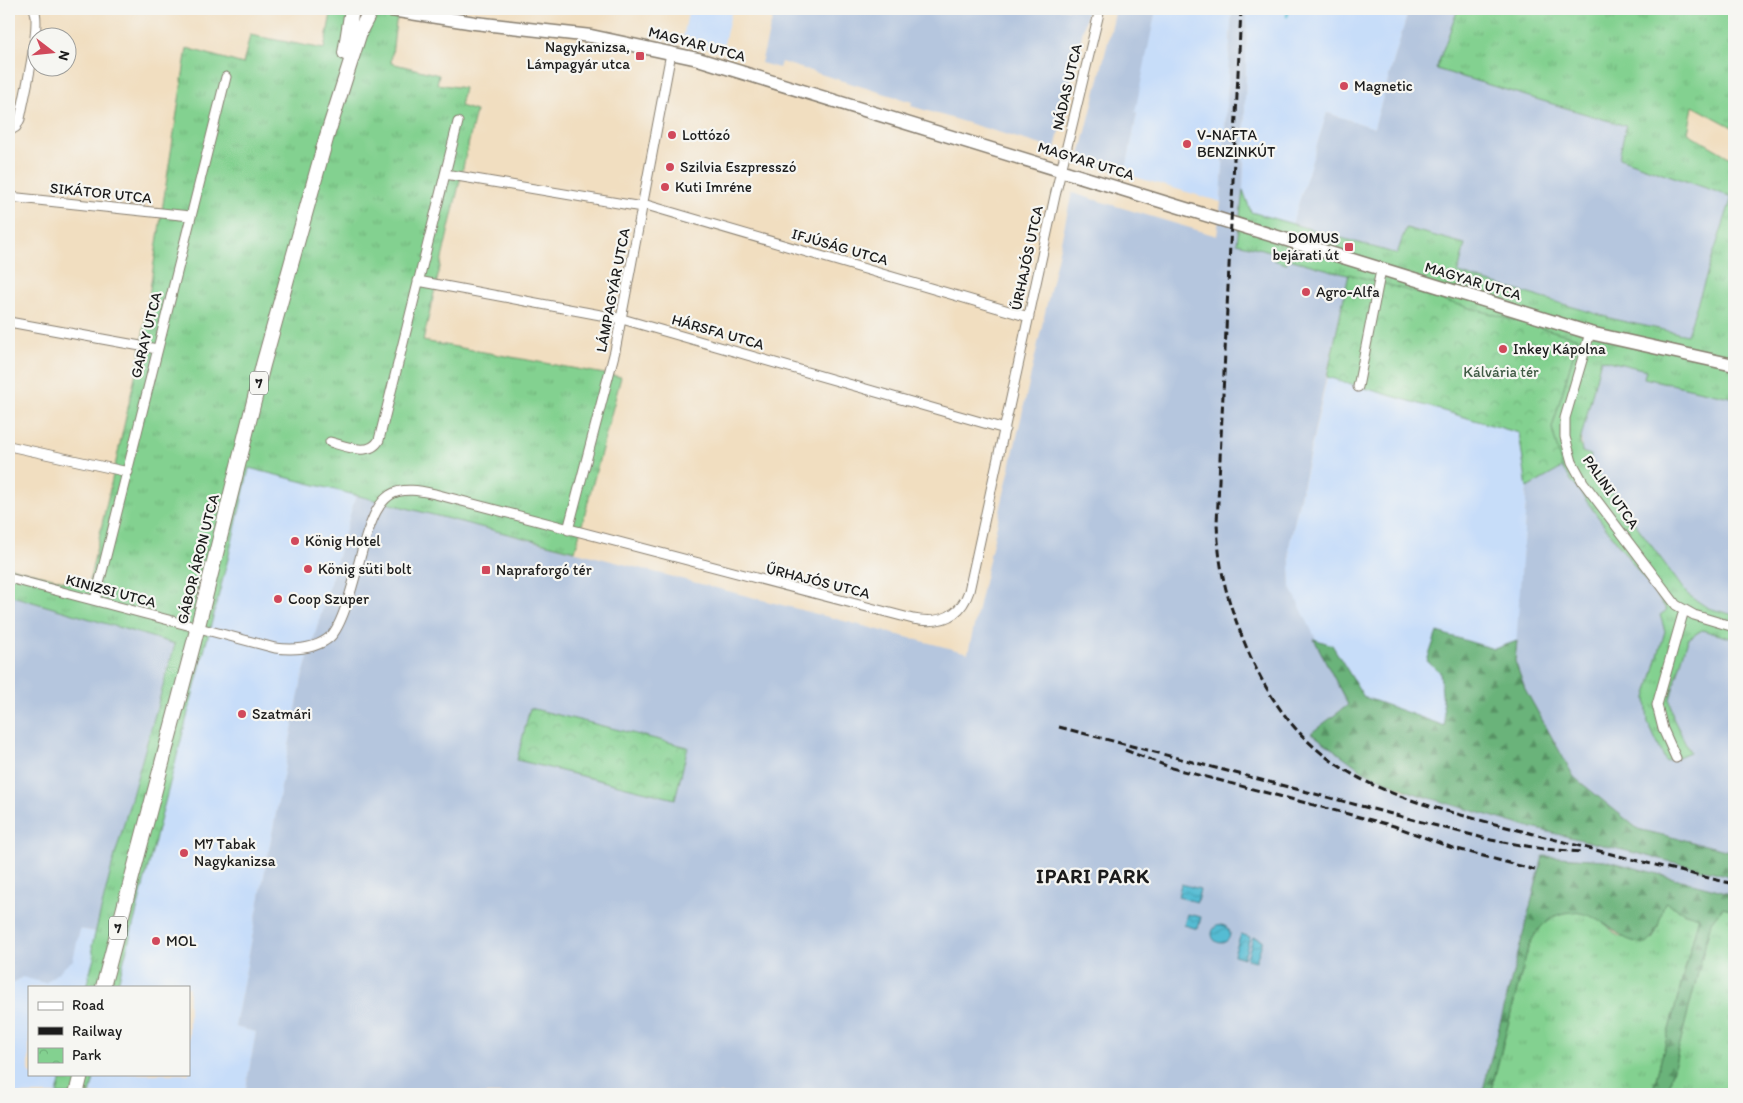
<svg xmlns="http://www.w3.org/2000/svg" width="1743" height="1103" viewBox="0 0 1743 1103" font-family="Itim,sans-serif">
<defs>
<pattern id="grass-tufts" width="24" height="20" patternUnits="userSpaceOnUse" patternTransform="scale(1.25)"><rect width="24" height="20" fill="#83d190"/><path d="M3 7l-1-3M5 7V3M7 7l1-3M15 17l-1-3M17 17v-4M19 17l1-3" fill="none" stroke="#71b37c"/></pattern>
<pattern id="forest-firs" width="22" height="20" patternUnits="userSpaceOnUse" patternTransform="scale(1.25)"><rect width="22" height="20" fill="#6ab37a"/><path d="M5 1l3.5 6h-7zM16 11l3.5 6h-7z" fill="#569163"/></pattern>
<pattern id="park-crowns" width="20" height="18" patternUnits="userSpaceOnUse" patternTransform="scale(1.25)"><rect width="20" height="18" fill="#83d190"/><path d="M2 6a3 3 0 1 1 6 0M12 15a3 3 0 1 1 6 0" fill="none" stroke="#71b37c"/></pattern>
<pattern id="water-waves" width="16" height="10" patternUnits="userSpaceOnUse" patternTransform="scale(1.25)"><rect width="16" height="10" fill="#55bcd3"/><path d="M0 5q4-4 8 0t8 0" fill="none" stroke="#49a1b5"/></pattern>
</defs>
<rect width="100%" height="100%" fill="#f6f6f2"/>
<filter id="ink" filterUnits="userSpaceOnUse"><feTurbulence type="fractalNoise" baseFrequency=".02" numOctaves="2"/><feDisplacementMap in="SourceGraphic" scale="10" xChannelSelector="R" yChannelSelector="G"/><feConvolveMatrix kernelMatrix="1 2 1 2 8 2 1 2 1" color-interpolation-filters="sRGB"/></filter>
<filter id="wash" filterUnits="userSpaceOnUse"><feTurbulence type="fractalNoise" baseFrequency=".0096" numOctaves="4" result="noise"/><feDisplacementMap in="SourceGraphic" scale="20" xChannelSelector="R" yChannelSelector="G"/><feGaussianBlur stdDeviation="1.12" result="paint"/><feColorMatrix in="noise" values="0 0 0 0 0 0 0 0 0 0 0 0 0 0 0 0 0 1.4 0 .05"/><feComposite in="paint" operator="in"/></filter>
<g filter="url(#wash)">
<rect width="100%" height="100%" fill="#f1dec0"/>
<path fill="#c7ddf9" d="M689,9h43l-10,43 -40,-10z
M1156,9h76l-11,193 -96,-28 12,-61 -3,-1z
M1247,9h162l-35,119 -47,-15 -35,112 -41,-13 -8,-22z
M1327,377l192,56 8,55 -10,153 -23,8 -57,-17 8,94 -81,-29 -32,-52 -18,-6 -23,-51 -2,-42z
M249,468l107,27 -54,184 -67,348 21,5 -11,62h-155l5,-20h94v-87h-72l112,-432z
M80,929l16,3 -4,14 2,12 -8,29h-57v87h33l-5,20h-48v-108l13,-9 50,-17z"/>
<path fill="#b5c6de" d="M775,9h313l-33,140 -144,-43 1,-4 -131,-40 -2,6 -18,-5z
M1116,9h40l-21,103 2,1 -12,61 -46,-14z
M1232,9h15l-4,181 -5,52 37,10 -2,8 13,4 2,-5 61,15 -60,272 2,42 57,117 -37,28 88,56 125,37 210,51v17l-129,-34 -62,-4 -61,238h-1237l11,-62 -21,-5 67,-348 54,-184 612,158 104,-460 145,43 4,-34z
M1409,9h49l-22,60 190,57 -7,32 113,39 -45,138 -70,-15 -160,-47 7,-29 -58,-16 -9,26 -105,-29 35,-112 47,15z
M1601,359l45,11 -2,8 90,20v217l-26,-7 -21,-14 -97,-132 1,-7 -9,-3 -1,-22z
M1562,468l105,143 -7,4 5,16 -19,67 44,53 -17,-33 -3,-19 18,-60 14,-9 32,9v213l-96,-23 -64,-52 -49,-88 -10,-28 12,-173z
M9,595l166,48 -63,223 -16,66 -16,-3 -7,31 -28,23 -23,-6 -13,9z"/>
<path fill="url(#grass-tufts)" stroke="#507656" d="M332,9h70l-6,13 -5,41 48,12 -2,9 27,4 -4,18 16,5 -53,230 198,36 -46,174 -326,-83 -20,87 -112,432h-31l8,-29 -2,-12 20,-80 63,-222 -166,-49v-28l79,20 52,-233 47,-306 56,16 7,-29 74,14z
M1458,9h276v119l-41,-22 -5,27 46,27v238l-90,-20 2,-8 -45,-11 -21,83 2,10 9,3 -1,7 97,132 21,14 26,7v24l-32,-9 -14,9 -18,60 3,19 17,34 -24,10 -18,-39 -2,-25 19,-67 -5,-16 7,-5 -105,-142 -10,-40 26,-90 -289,-79 -3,5 -13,-4 1,-8 -37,-9 6,-53 8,22 146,42 9,-26 59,16 -7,29 159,47 70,15 45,-138 -113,-39 7,-32 -190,-57z
M1664,901l21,12 14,3 -47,178h-162l38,-146c15,-34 41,-47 75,-26 6,4 11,13 18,15 10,2 22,1 32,2z
M1723,907l11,3v184h-67l44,-172z
M62,1074h33l-5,20h-33z"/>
<path fill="url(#forest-firs)" stroke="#43684b" d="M1437,632l57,17 23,-8 -2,20 10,28 49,88 64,52 96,23v25l-210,-51 -111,-33 -50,-22 -52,-38 37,-28 -34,-66 18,6 32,52 81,29 -5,-54 -13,-11z
M1543,856l62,4 129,34v16l-11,-3 -12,15 -44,172h-15l47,-177 -14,-4 -20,-11c-5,14 -6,32 -18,42 -25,-3 -26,-10 -45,-22 -33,-20 -59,-8 -74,26l-38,146h-8z"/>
<path fill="url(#park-crowns)" stroke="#507656" d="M1349,274l229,64 -26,90 10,40 -35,20 -8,-55 -192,-56z
M530,708l158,39 -13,52 -158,-39z"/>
<path fill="url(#water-waves)" stroke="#386c78" d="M1181,884l19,5 -3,13 -19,-5z
M1187,914l14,3 -3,12 -14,-4z
M1212 934a9 9 0 1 1 18 0a9 9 0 1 1-18 0Z
M1241,934l9,3 -6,21 -10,-3z
M1253,937l10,3 -7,21 -9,-2z"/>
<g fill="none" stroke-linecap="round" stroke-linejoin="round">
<path stroke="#55bcd3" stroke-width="3" d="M1287,16l2,-7"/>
</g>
</g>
<g filter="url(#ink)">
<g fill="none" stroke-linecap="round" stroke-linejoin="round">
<defs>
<path id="minor" d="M9,131l7,-4 4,-8c4,-21 22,-95 14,-110
M445,174l197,33
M9,197l181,19
M643,204l386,113
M418,281l204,38 383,110
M9,322l148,27
M1590,333l-25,85v19l7,25 11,20 93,123 18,10 40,12
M1358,387l23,-117
M330,442c15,4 40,15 49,-2l79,-318
M9,446l119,26
M568,530l47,-179 56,-298
M9,578l266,70c18,2 40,2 55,-11 16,-14 29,-80 37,-103 5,-14 10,-30 23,-39 13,-8 31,-4 45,-1l478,125c26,5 47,-1 56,-28l86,-395 45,-187
M95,600l131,-523
M1676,758l-13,-29 -6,-24 27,-95"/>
<path id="secondary" d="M385,9l90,14 116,13 107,23 892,274 144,32"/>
<path id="primary" d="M345,53l7,-44
M103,987l91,-345 69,-277 63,-226 35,-110 10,-19
M76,1094l5,-20"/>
</defs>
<use href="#minor" stroke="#867d6e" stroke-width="11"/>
<use href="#secondary" stroke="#867d6e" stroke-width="15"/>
<use href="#primary" stroke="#867d6e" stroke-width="16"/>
<use href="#minor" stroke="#fff" stroke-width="9"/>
<use href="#secondary" stroke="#fff" stroke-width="12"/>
<use href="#primary" stroke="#fff" stroke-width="14"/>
<path stroke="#1c1c1c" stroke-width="3" stroke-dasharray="8 4" stroke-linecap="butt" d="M1241,9l-24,514c2,52 11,80 31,128 56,130 145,146 270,179 72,19 144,37 216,54
M1059,727l432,113 53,9 38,3
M1125,750l47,18 222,58 56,21 85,23"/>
</g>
</g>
<g fill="#d1495b" stroke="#f6f6f2" stroke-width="2">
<rect x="635" y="51" width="10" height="10" rx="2.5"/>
<circle cx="1344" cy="86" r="5"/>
<circle cx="672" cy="135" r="5"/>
<circle cx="1187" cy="144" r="5"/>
<circle cx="670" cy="167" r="5"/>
<circle cx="665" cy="187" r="5"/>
<rect x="1344" y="242" width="10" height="10" rx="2.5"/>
<circle cx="1306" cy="292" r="5"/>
<circle cx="1503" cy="349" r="5"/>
<circle cx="295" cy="541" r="5"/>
<circle cx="308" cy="569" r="5"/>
<rect x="481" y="565" width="10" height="10" rx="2.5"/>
<circle cx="278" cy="599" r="5"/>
<circle cx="242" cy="714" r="5"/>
<circle cx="184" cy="853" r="5"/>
<circle cx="156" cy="941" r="5"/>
</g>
<g text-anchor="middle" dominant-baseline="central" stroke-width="4.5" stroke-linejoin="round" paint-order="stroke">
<g fill="#f6f6f2" stroke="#5d5d5c" stroke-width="1">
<rect x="250" y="371.5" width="18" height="23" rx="4"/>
<rect x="109" y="916.5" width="18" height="23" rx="4"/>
</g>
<g font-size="14" font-weight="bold" fill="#1c1c1c">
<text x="259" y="383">7</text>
<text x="118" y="928">7</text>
</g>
<g font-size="15" fill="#1c1c1c" stroke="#f6f6f2">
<text transform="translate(697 44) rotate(15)">MAGYAR UTCA</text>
<text transform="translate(1067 87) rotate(-77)">NÁDAS UTCA</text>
<text transform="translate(1086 161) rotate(17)">MAGYAR UTCA</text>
<text transform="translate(101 193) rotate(6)">SIKÁTOR UTCA</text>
<text transform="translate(840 247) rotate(16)">IFJÚSÁG UTCA</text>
<text transform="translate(1027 258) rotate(-78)">ŰRHAJÓS UTCA</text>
<text transform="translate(1473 281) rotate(17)">MAGYAR UTCA</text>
<text transform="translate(613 290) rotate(-79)">LÁMPAGYÁR UTCA</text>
<text transform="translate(718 332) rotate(16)">HÁRSFA UTCA</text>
<text transform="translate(146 335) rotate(-76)">GARAY UTCA</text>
<text transform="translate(1611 492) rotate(55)">PALINI UTCA</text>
<text transform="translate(198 559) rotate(-76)">GÁBOR ÁRON UTCA</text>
<text transform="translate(818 581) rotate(14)">ŰRHAJÓS UTCA</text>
<text transform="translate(111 591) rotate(15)">KINIZSI UTCA</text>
</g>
<g font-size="15" fill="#1c1c1c" stroke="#f6f6f2" text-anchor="start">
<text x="630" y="47" text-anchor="end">Nagykanizsa,<tspan x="630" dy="17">Lámpagyár utca</tspan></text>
<text x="1354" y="86">Magnetic</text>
<text x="682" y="135">Lottózó</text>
<text x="1197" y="135">V-NAFTA<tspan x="1197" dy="17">BENZINKÚT</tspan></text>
<text x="680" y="167">Szilvia Eszpresszó</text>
<text x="675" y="187">Kuti Imréne</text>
<text x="1339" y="238" text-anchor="end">DOMUS<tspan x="1339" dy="17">bejárati út</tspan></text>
<text x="1316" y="292">Agro-Alfa</text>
<text x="1513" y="349">Inkey Kápolna</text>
<text x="305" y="541">König Hotel</text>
<text x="318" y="569">König süti bolt</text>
<text x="496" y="570">Napraforgó tér</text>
<text x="288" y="599">Coop Szuper</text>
<text x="252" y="714">Szatmári</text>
<text x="194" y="844">M7 Tabak<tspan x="194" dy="17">Nagykanizsa</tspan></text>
<text x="166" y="941">MOL</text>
</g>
<g font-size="15" fill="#405b45" stroke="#f6f6f2">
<text x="1501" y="372">Kálvária tér</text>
</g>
<g font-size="20" font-weight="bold" letter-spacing="1" fill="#1c1c1c" stroke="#f6f6f2">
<text x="1093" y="876">IPARI PARK</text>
</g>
</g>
<rect width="1743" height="1103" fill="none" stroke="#f6f6f2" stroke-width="30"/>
<rect x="28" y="986" width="162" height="90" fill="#f6f6f2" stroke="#9f9f9c"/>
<rect x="38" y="1002" width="25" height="8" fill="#ffffff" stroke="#9f9f9c"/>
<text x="72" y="1010" font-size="15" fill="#1c1c1c">Road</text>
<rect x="38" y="1027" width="25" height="8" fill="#1c1c1c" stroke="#9f9f9c"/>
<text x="72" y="1036" font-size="15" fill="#1c1c1c">Railway</text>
<rect x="38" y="1048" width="25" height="15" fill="url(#park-crowns)" stroke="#9f9f9c"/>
<text x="72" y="1060" font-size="15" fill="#1c1c1c">Park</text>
<g transform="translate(52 52) rotate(106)"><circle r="24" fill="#f6f6f2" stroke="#9f9f9c"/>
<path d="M0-4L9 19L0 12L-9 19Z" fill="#d1495b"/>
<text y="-8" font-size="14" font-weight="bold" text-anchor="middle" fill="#1c1c1c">N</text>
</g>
</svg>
